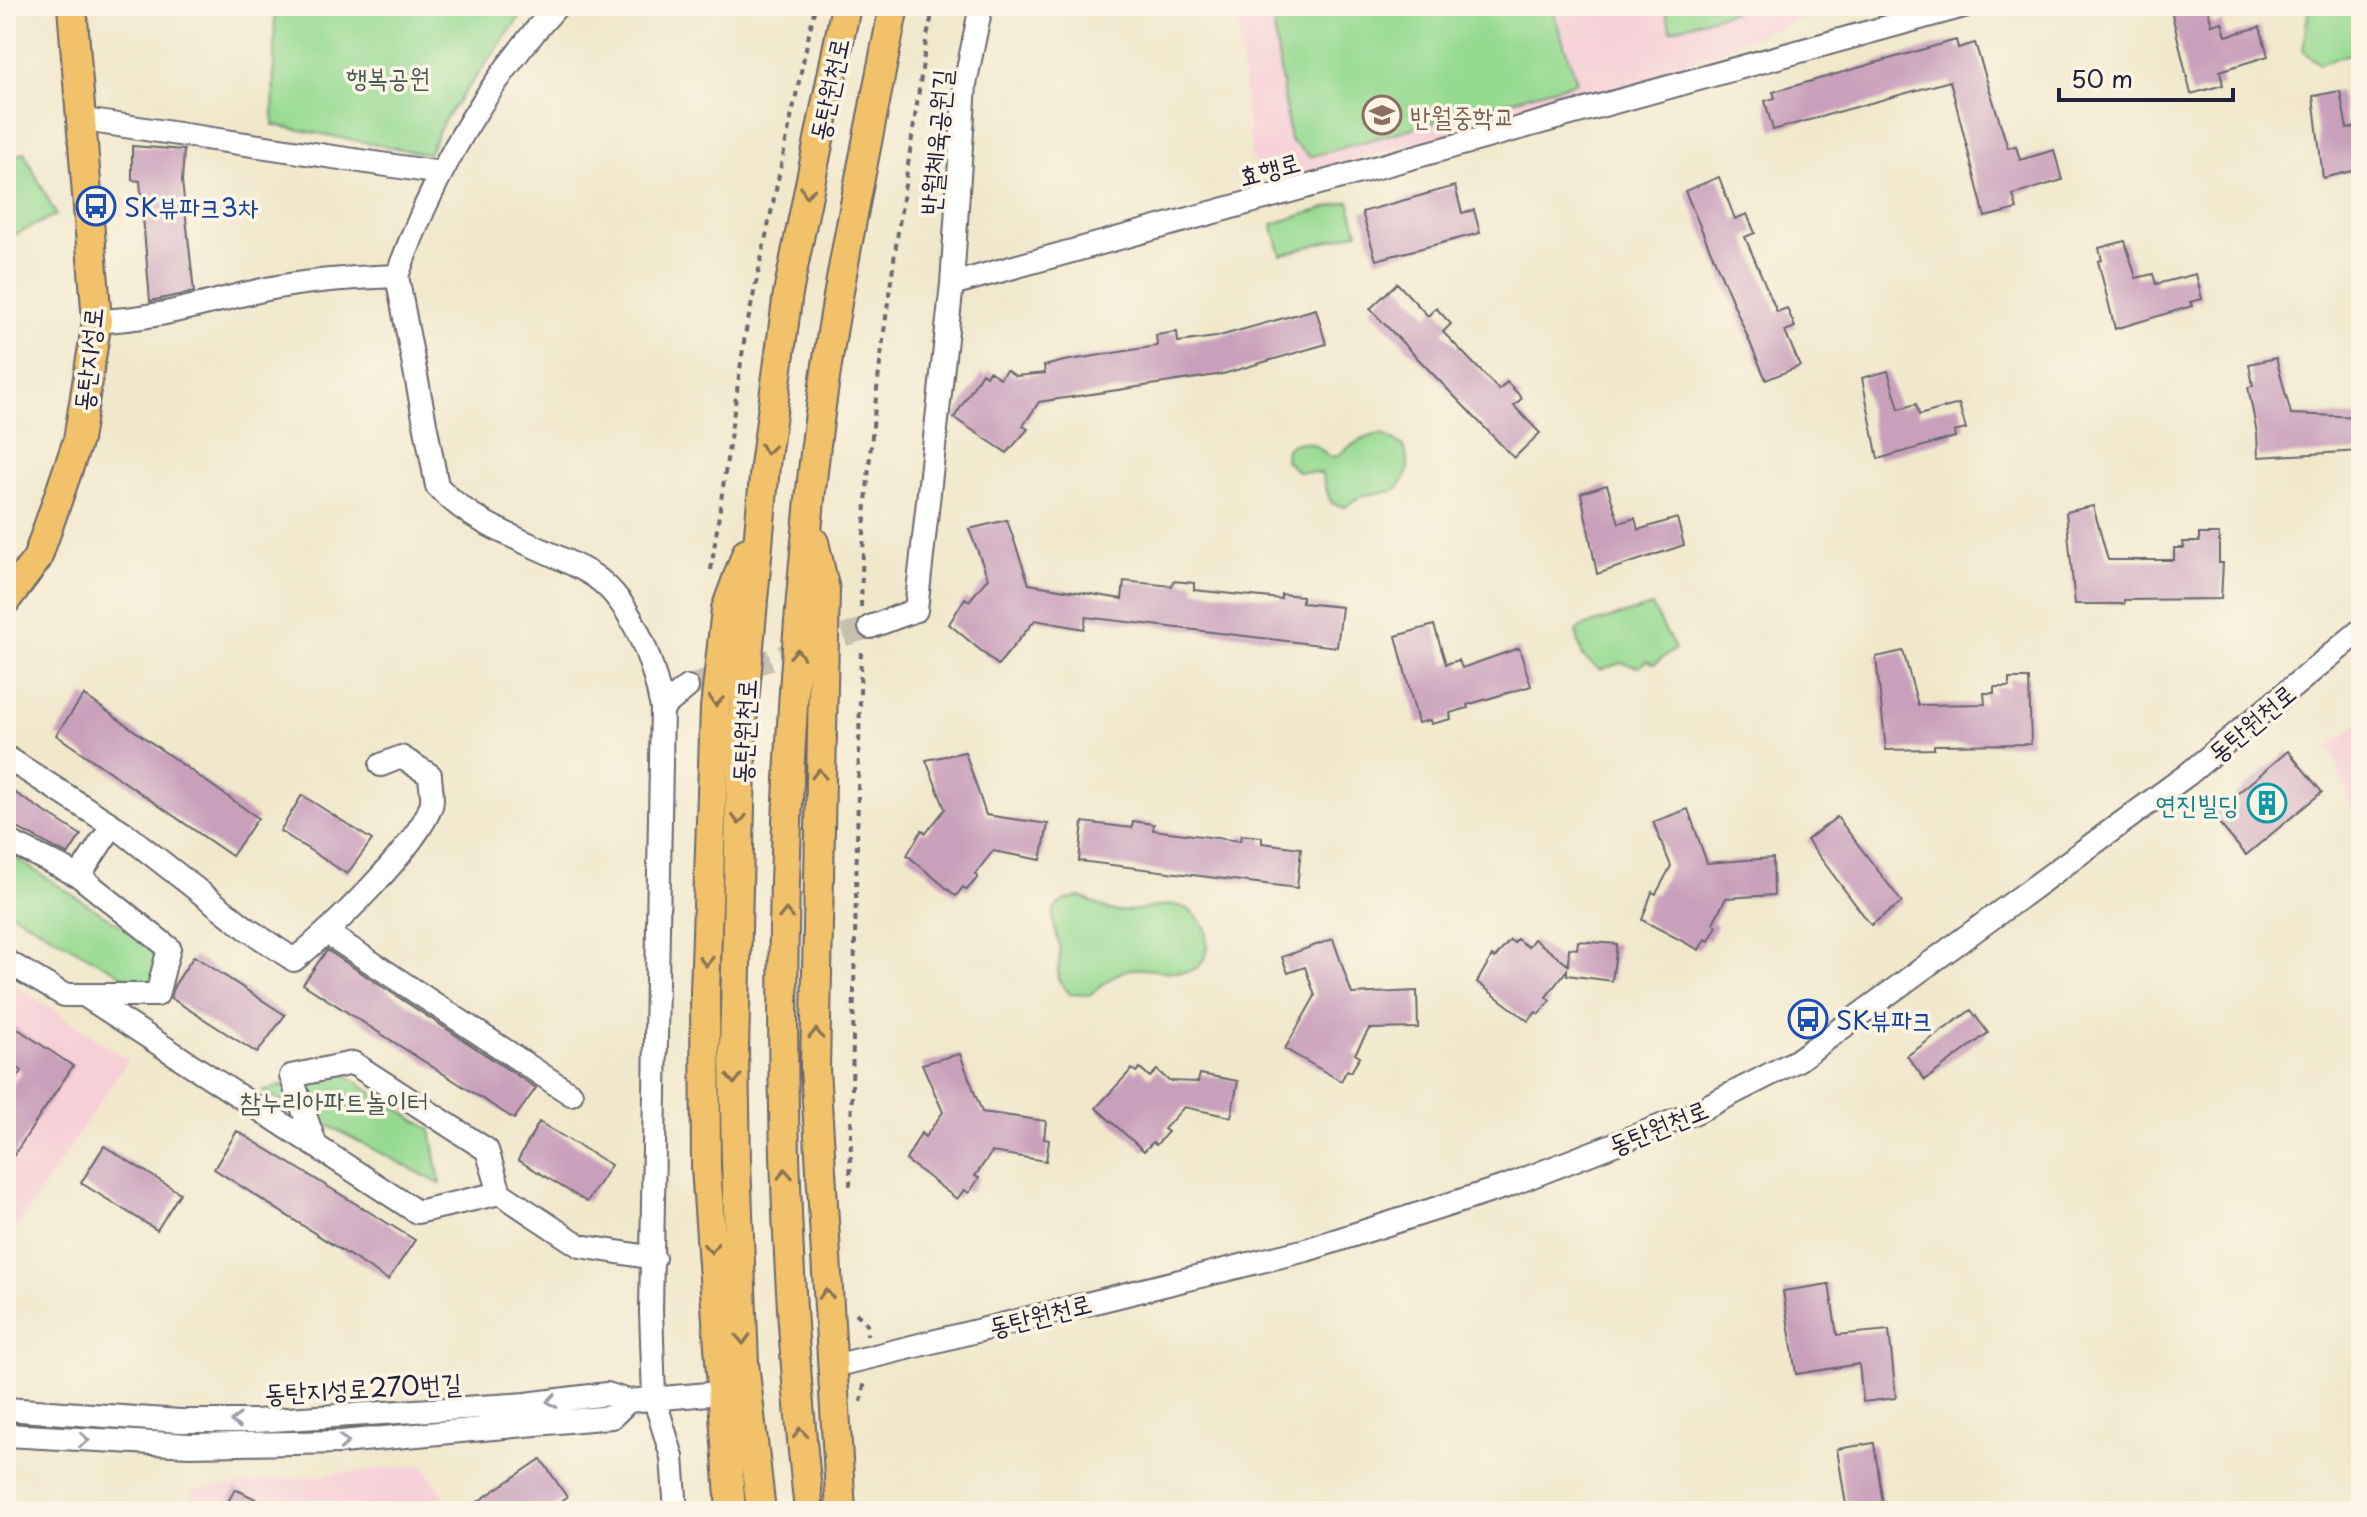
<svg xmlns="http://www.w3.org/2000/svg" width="2367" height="1517" viewBox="0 0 2367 1517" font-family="'Playpen Sans','Poor Story',sans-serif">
<rect width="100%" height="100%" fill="#fcf5e5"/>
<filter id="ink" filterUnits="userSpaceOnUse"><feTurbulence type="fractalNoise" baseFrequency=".0125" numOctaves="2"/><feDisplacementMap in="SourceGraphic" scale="16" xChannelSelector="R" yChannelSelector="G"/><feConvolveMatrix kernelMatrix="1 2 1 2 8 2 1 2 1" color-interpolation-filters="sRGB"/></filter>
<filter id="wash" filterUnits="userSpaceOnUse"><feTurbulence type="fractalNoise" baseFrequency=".006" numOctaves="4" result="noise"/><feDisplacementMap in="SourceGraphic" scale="32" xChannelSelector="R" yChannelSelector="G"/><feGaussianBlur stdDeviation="1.8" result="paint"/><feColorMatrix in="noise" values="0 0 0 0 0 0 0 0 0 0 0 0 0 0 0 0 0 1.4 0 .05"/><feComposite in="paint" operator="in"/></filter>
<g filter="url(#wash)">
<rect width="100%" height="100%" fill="#f1e8cc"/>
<path fill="#f6cfd7" d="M1237,6h594l-170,69 -389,109 -21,-28z
M2361,721v116l-30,-91z
M6,979l122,81 -122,182z
M422,1464l32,47h-263l2,-21z"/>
<path fill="#96da92" stroke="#5c7e66" stroke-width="2" d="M275,6h253l-85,116 -15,32 -155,-29z
M1271,6h280l26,76 -267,75 -20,-17z
M1664,6h88l-81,24z
M2309,6h52v58l-12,-10 -30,10 -16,-13z
M24,152l32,63 -50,24v-78z
M1349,201l9,31 -77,23 -9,-31z
M1381,434l21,11c10,18 8,32 -8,46l-31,4 -18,12 -14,-4 -10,-30 -23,-1 -13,-12 1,-11c14,-13 32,-5 43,8l8,-1c13,-10 25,-19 44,-22z
M1652,606l23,43 -21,15 -7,-3 -8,6 -18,-4 -21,7 -17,-13 -7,-25 4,-5z
M6,852l157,101 -6,42 -151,-85z
M1081,897c11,4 23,13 34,14 36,4 66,-25 91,18 9,65 -46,36 -75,40 -18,3 -27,17 -42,26l-19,-1 -12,-15c-1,-9 2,-18 2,-27 -2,-25 -23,-50 21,-55z
M338,1070l93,60 9,54 -178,-93z"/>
<g id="blocks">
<path fill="#c9a0bc" d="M2170,6h37l5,19 10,-3 4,14 34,-9 8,29 -48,15 3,14 -32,9z
M1956,40l2,8 17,-5 33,105 8,-2 4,14 34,-10 8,30 -49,15 4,14 -32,8 -35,-136 -177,49 -8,-29 10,-3 -2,-6z
M2340,91l7,38 14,-3v43l-38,9 -10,-82z
M132,146l52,4 -2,31 12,111 -44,9 -10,-120 -8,-1z
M1719,177l16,42 12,-5 8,19 -10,4 32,75 10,-4 8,19 -10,4 15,35 -34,14 -81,-189z
M1455,186l7,27 12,-3 6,23 -104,27 -14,-48z
M2125,241l11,37 17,-4 3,10 40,-10 6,25 -12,3 2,4 -77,23 -17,-68 4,-1 -3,-12z
M1397,283l31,33 8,-8 15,16 -8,8 56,58 8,-8 15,16 -8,8 26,27 -26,25 -144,-149z
M1316,309l10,35 -103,30 -184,28 -16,24 5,3 -21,24 -53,-35 28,-45 4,3 3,-5 11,7 6,-8 10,6 29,-3 -1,-7 20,-5 93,-15 -1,-11 21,-3 1,10 38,-5z
M2276,358l15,56 70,3v34l-103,6 -1,-24 -9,-46 5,-1 -4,-22z
M1888,371l11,38 17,-5 3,11 40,-11 7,25 -12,3 1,5 -77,22 -16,-81z
M1607,485l12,38 16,-5 3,12 39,-12 7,27 -87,29 -16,-81z
M2093,506l15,54h66v-12h10l-1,-6h16v-8h20v29h4l-2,36 -97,1v4h-49l-9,-92z
M1007,520l22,64 93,15 2,-18 48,5 1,-5 21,2v7l87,9v-5l21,2v7l40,4 -5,40 -251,-30 -2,12 -49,-9 -37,45 -49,-41 16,-26 4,3 19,-23 -19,-49z
M1434,625l12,39 13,-4 3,8 57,-20 12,38 -64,19 1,3 -18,5 1,6 -20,5 -1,-4 -12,3 -22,-87z
M1903,651l15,54 67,-1 -1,-11h10v-6h15v-8h20l2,65 -97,1v4l-48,1 -10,-93z
M84,695l174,123 -26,38 -176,-121z
M2288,751l34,41 -76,63 -34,-40z
M965,752l21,63 62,9 -7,36 -48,-9 -18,23 3,3 -11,13 -4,-3 -7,9 -49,-41 15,-25 4,3 19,-24 -19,-49z
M6,787l75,48 -13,20 -62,-33z
M302,795l70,45 -25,34 -67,-43z
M1688,809l19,54 66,-5 1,37 -48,3 -13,25 4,3 -8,15 -4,-2 -6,11 -57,-30 10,-28 4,2 15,-28 -18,-44z
M1837,817l65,85 -31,23 -64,-85z
M1133,821l21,3 -1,6 87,11 1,-6 21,2v6l39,5 -4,40 -218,-27 4,-39 49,6z
M1333,939l19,55 65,-3 1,37 -49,1 -14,25 5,3 -9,15 -4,-2 -6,11 -56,-32 30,-53 -10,-29 -17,6 -6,-16z
M1517,939l11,8 6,-8 34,26 1,-17 8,1 1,-8 39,3 -5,37 -45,-6v-5l-21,27 4,4 -11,13 -3,-2 -8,9 -51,-39 15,-26 3,2 15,-18 4,3z
M327,950l209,138 -22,31 -211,-135z
M194,956l91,59 -28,38 -86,-55 3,-12z
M1971,1010l17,23 -63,47 -18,-24z
M6,1021l67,45 -67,101v-72l16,-24 -16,-11z
M960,1054l22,58 64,9 -2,18 5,1 -3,21 -54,-9 -17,24 4,2 -10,15 -5,-3 -7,9 -51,-39 15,-27 4,4 18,-25 -21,-48z
M1140,1068l10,9 7,-7 12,11 29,1 2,-8 38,7 -7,36 -47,-10 -20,22 4,3 -12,13 -3,-3 -9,9 -48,-43 36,-39 4,3z
M539,1122l72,43 -24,37 -69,-42z
M237,1131l178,109 -27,40 -174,-111z
M104,1146l76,47 -23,37 -76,-47z
M1829,1284l8,51 52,-5 7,68 -33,4 -4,-38 -63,10 -13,-83z
M1874,1443l10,68h-37l-10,-62z
M541,1459l26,38 -21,14h-82z
M235,1489l45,22h-57z"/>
</g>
</g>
<g filter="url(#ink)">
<use href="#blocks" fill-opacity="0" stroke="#6a676e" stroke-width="2"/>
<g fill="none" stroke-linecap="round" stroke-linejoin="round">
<path stroke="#c8c0af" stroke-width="22" stroke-dasharray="22 11" stroke-linecap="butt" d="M687,687l183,-60"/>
<defs>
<path id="minor" d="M78,119l363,54
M397,276l40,210c40,43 97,57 149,85 45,24 67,90 76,137l-11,603 3,86 18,60 4,54
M952,284l13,-200 16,-78
M97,321c53,-1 101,-16 152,-28 49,-12 98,-15 148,-17 35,-99 89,-192 160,-270
M870,627l46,-17 36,-326 1012,-278
M662,708l25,-21
M6,757l117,75 123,96 48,32c35,-28 123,-113 137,-154 3,-8 -1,-22 -1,-31l-29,-18 -20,8
M6,840l73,36 90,72 -12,47h-93l-58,-34
M79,876l33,-50
M327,933l244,161
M84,995l333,217 83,-19 -13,-43 -134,-87 -62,13 25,70
M500,1193l80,53 74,12
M830,1367l476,-117 201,-64 187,-73 104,-53 389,-285 174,-145
M6,1409l174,12h75l271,-17 81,-10 21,7 92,-8
M6,1435l184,10 151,-3 271,-25 16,-16"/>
<path id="major" d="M814,542l11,48 -10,478 26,443
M6,600l31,-41 41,-119 19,-119 -25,-315
M731,1511l-25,-343 -1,-177 10,-283 11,-99 21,-57
M761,1511l-17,-148 -8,-201 -2,-111 8,-326 23,-259 23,-173 58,-287
M809,1511c-37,-345 -33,-695 4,-1040 17,-156 51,-311 81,-465"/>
</defs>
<use href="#minor" stroke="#6a676e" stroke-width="26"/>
<use href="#major" stroke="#6a676e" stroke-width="32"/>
<path stroke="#6a676e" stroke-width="4" stroke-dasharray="6 6" stroke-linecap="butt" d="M711,570l34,-235 70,-329
M861,607c4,-190 39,-379 65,-566l8,-35
M850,1186l11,-539
M856,1313l11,11v11
M861,1402l4,-22"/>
<use href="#minor" stroke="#fff" stroke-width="22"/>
<use href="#major" stroke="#f2c26a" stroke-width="28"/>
</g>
<defs><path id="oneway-chevron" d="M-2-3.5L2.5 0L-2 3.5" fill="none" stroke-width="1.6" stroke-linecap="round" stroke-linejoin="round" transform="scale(2)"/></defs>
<g stroke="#8a7252">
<use href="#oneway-chevron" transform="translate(807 192) rotate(100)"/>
<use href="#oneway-chevron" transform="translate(767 449) rotate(98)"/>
<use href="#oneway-chevron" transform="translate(797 654) rotate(-87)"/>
<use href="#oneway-chevron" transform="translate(716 701) rotate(95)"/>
<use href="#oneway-chevron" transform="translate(819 774) rotate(-89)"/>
<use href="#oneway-chevron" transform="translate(739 819) rotate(92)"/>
<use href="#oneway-chevron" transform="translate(786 914) rotate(-89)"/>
<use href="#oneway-chevron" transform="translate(706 961) rotate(91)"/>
<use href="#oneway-chevron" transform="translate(816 1034) rotate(-89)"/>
<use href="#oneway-chevron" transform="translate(734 1079) rotate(89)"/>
<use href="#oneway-chevron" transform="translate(785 1174) rotate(-92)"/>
<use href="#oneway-chevron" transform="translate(711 1248) rotate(86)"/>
<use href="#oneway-chevron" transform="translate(826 1294) rotate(-93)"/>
<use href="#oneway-chevron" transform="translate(743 1339) rotate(88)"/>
<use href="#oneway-chevron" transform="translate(800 1433) rotate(-96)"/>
</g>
<g stroke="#9c9ca7">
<use href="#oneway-chevron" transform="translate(552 1401) rotate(173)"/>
<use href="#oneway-chevron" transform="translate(236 1421) rotate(180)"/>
<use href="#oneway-chevron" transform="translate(84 1440) rotate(3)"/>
<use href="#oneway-chevron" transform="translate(344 1442) rotate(-3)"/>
</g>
</g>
<defs>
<symbol id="school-ring" viewBox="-11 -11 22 22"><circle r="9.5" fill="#fcf5e5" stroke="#8d6e63" stroke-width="1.5"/><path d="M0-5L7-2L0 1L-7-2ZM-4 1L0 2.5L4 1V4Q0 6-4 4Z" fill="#8d6e63"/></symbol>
<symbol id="bus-ring" viewBox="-11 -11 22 22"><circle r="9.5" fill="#fcf5e5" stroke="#1a4fb4" stroke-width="1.5"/><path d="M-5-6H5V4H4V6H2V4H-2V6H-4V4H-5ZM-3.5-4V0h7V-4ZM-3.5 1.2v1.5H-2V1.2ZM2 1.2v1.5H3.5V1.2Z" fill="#1a4fb4"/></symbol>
<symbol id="building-ring" viewBox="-11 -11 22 22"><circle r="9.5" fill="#fcf5e5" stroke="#0f9aa8" stroke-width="1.5"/><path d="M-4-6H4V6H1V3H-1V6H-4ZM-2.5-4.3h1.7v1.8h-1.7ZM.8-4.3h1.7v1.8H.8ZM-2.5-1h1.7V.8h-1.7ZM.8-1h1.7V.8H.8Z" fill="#0f9aa8"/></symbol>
</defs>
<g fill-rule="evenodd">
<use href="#school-ring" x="1360" y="93" width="44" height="44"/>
<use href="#bus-ring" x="74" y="184" width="44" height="44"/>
<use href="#building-ring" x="2245" y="781" width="44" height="44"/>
<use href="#bus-ring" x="1786" y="997" width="44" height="44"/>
</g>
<g text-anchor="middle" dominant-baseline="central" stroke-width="7" stroke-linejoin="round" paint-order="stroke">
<g font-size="26" fill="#455955" stroke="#fcf5e5">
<text x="388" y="76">행복공원</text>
<text x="334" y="1100">참누리아파트놀이터</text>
</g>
<g font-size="26" fill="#22223b" stroke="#fcf5e5">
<text transform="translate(828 89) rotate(-78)">동탄원천로</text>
<text transform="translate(935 142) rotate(-85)">반월체육공원길</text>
<text transform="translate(1269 168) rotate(-15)">효행로</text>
<text transform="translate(87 359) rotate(-84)">동탄지성로</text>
<text transform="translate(2251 722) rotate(-40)">동탄원천로</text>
<text transform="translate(743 731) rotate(-87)">동탄원천로</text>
<text transform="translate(1658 1126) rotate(-22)">동탄원천로</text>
<text transform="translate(1040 1314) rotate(-14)">동탄원천로</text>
<text transform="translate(363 1387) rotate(-3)">동탄지성로270번길</text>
</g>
<g font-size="26" fill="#785e54" stroke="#fcf5e5" text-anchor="start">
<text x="1410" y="115">반월중학교</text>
</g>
<g font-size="26" fill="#164399" stroke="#fcf5e5" text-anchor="start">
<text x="124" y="206">SK뷰파크3차</text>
<text x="1836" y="1019">SK뷰파크</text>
</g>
<g font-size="26" fill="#0d838f" stroke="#fcf5e5" text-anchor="end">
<text x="2239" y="803">연진빌딩</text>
</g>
</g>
<rect width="2367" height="1517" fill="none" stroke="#fcf5e5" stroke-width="32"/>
<path d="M2059 88v12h174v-12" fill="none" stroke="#22223b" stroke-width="4"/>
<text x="2071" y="88" font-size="24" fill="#22223b" stroke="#fcf5e5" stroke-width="6" paint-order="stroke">50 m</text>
</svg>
